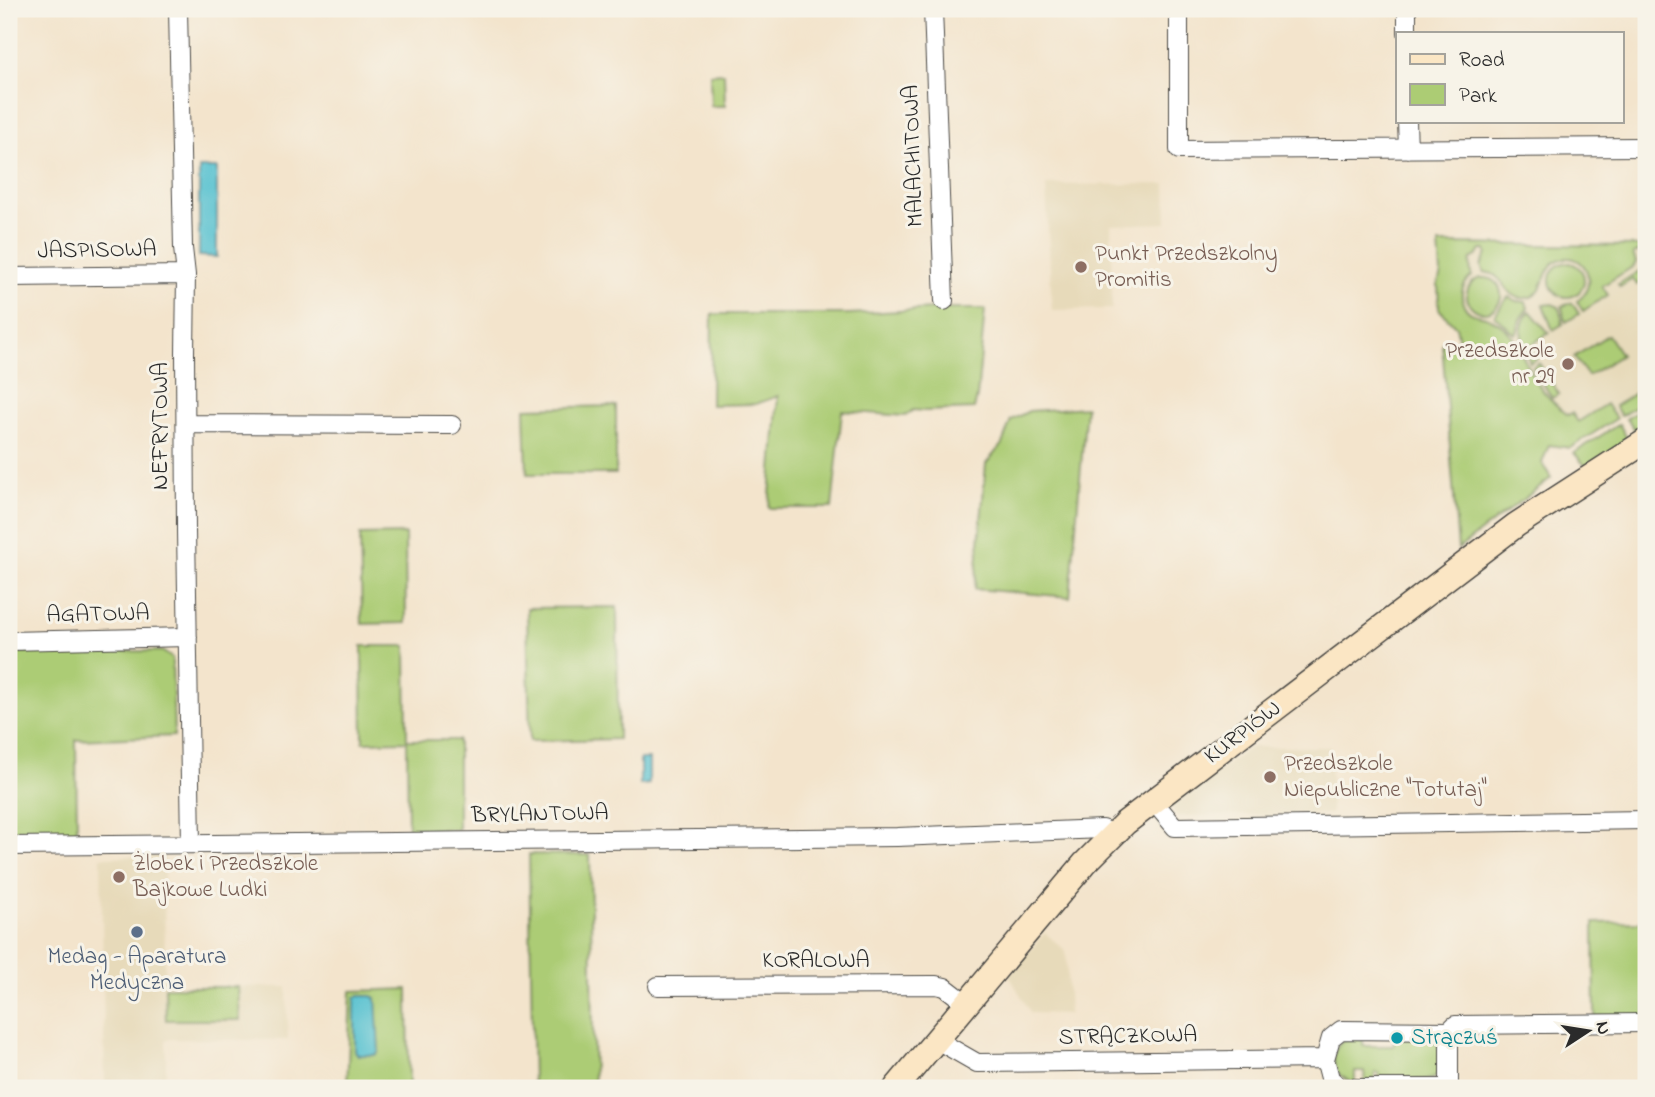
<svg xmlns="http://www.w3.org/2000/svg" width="1655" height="1097" viewBox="0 0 1655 1097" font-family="'Indie Flower',sans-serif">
<rect width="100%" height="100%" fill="#f7f3e8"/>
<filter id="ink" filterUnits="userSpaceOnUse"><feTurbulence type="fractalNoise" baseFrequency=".0143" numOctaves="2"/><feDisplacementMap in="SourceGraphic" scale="14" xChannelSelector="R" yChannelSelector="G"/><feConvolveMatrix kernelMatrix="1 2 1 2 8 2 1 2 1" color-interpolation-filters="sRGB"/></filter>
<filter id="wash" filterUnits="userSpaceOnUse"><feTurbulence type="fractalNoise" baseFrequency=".00686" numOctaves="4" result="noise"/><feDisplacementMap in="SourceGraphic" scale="28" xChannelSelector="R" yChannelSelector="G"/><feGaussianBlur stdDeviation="1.57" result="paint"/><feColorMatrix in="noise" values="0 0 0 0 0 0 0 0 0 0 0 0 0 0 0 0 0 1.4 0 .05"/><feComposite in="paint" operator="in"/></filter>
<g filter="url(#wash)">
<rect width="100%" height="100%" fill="#f3e4cc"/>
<path fill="#e7daba" d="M1166,184l1,39 -56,2 1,84 -60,1 -6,-125z
M1439,244l207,2v154l-76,48 -131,-139 -1,-25 3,-11z
M1250,747h81v67l-154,2 -6,-9z
M164,856l1,130 122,1 1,53 -122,-1v49h-61l-4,-231z
M1045,933l21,18 3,63 -38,-1 -22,-38z"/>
<path fill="#accc74" stroke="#6c7c50" stroke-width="2" d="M724,73l1,33h-14l-1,-32z
M1439,244l207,2v12l-4,-2 -3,-5 -6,3 3,8 -2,4 -32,20 6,9 -25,16 -6,-10c21,-13 11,-49 -15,-42 -23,5 -13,40 -39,39 -13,0 -17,-11 -24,-19 -4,-5 -9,-6 -15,-7l-3,-6 6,-12 -1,-4h-5l-3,5 -7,4c-1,3 -1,14 1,17 -9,7 -13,18 -8,29 5,12 17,9 27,14 6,3 13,8 18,13 9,10 12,21 18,33 9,19 24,37 41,50l4,-2 6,9 28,-18 10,15 -46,29 -21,-3 -7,18 9,15 -93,71 -16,-206 17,-3 -3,-13 -17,-18 -1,-25 3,-11z
M1550 280a17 17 0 1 1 34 0a17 17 0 1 1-34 0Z
M1646,267v21l-4,-6 -5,3 -4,-6 -13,8 -2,-3z
M1467 295a17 17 0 1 1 34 0a17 17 0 1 1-34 0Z
M1509,297l7,4 10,1 2,6 -8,11 -3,14 -2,1 -20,-18c2,-4 10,-17 14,-19z
M1572,303l7,11 -13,8 -2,-4 -2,-12z
M1552,304l7,3 4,17 -10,6 -10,-25z
M934,309h51l-8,88 -3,12 -49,2 -12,-1 -8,6 -63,-5 -10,97h-63l9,-112 -22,8 -45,1 1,-91h137z
M1530,311l19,22 -20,13 8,13 -7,4c-7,-18 -15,-36 0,-52z
M1608,335l13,20 -33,21 -14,-19z
M1539,363l20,31 -7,4 -19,-31z
M1646,386v14l-25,16 -6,-10z
M616,406v68h-89l-2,-66z
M1646,406v20l-9,6 -11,-13z
M1086,407l-16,190 -95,-8 11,-125 16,-20 9,-24 18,-9z
M1619,424l11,19 -41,27 -15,-17z
M405,534l1,89 -44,1 -2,-89z
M617,607l1,132 -88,2 -3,-133z
M362,646h44l1,94h51v89l-50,1 -1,-89 -44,1z
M162,651l10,7 2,78 -98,4 1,93h-68v-181z
M529,854l61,1 4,233h-61z
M1646,922v94l-51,1 -1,-94z
M165,987h73l2,33h-74z
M408,989l1,99h-62l4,-97z
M1363,1035v11h31v-11l35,2 12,11c1,15 4,21 -8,31l-53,4 -1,-10h-4v10h-10l-1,-11h-9v11c-6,-2 -11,-4 -15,-8 -9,-11 -8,-29 6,-36 5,-2 11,-3 17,-4z"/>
<path fill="#56c1d0" stroke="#40767e" stroke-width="2" d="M199,168h18v89l-18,-1z
M640,759h9v25l-9,1z
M359,996h13l4,2 3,53 -4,4h-17l-3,-4v-53z"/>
</g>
<g filter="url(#ink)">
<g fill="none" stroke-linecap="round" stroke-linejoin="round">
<defs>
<path id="street" d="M178,9l5,239 3,27 -1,78 1,177 5,314
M933,9l11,292
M1179,9v141l467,-3
M1407,9v24
M1407,121l1,28
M9,277l177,-2
M186,424l266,1
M9,641l179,-4
M1154,802l21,25 471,-7
M9,846l888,-9 206,-8 9,6
M658,986l278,-1 9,2 22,17
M937,1040l40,23 348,-4 6,-21 10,-8 108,1 6,-6 191,-2
M1325,1059l5,19 10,10h109v-57"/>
<path id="secondary" d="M896,1088l189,-225 40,-40 391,-298 130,-84"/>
</defs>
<use href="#street" stroke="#494743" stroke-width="20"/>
<use href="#secondary" stroke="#494743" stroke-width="27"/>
<use href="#street" stroke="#fff" stroke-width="18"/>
<use href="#secondary" stroke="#fbe6c4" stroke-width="24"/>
</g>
</g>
<g fill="#8d6e63" stroke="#f7f3e8" stroke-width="2.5">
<circle cx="1081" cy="267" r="7"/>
<circle cx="1568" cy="364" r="7"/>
<circle cx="1270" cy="777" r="7"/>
<circle cx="119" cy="877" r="7"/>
</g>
<circle fill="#5c6f8a" stroke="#f7f3e8" stroke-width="2.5" cx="137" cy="932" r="7"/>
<circle fill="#0f9aa8" stroke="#f7f3e8" stroke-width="2.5" cx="1397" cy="1038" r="7"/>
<g text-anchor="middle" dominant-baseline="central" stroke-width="6" stroke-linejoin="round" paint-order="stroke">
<g font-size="23" fill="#2b2b2b" stroke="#f7f3e8">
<text transform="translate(914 156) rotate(-92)">MALACHITOWA</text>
<text transform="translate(97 251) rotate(-1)">JASPISOWA</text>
<text transform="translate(161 426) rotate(-90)">NEFRYTOWA</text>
<text transform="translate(98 615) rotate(-1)">AGATOWA</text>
<text transform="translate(1243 733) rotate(-37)">KURPIÓW</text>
<text transform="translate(540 815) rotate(-1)">BRYLANTOWA</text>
<text x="816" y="961">KORALOWA</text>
<text transform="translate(1128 1037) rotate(-1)">STRĄCZKOWA</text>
</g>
<g font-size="23" fill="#785e54" stroke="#f7f3e8" text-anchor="start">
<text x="1095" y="254">Punkt Przedszkolny<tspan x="1095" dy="26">Promitis</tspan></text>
<text x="1554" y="351" text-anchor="end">Przedszkole<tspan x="1554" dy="26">nr 29</tspan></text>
<text x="1284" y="764">Przedszkole<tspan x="1284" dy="26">Niepubliczne "Totutaj"</tspan></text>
<text x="133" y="864">Żlobek i Przedszkole<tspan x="133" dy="26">Bajkowe Ludki</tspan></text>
</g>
<g font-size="23" fill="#4e5e75" stroke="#f7f3e8">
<text x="137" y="957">Medag - Aparatura<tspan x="137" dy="26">Medyczna</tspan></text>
</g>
<g font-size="23" fill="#0d838f" stroke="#f7f3e8" text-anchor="start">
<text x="1411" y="1038">Strączuś</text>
</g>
</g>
<rect width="1655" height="1097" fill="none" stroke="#f7f3e8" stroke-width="35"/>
<rect x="1396" y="32" width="228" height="91" fill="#f7f3e8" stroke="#a5a39c" stroke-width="2"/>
<rect x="1410" y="54" width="35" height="10" fill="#fbe6c4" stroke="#a5a39c" stroke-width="2"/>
<text x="1459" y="66" font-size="21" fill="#2b2b2b">Road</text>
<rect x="1410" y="84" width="35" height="21" fill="#accc74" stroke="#a5a39c" stroke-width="2"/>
<text x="1459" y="102" font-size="21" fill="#2b2b2b">Park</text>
<g transform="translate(1588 1031) rotate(78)" stroke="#f7f3e8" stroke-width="5" paint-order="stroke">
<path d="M0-5L12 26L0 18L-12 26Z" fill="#2b2b2b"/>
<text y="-10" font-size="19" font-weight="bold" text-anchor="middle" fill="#2b2b2b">N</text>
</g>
</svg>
